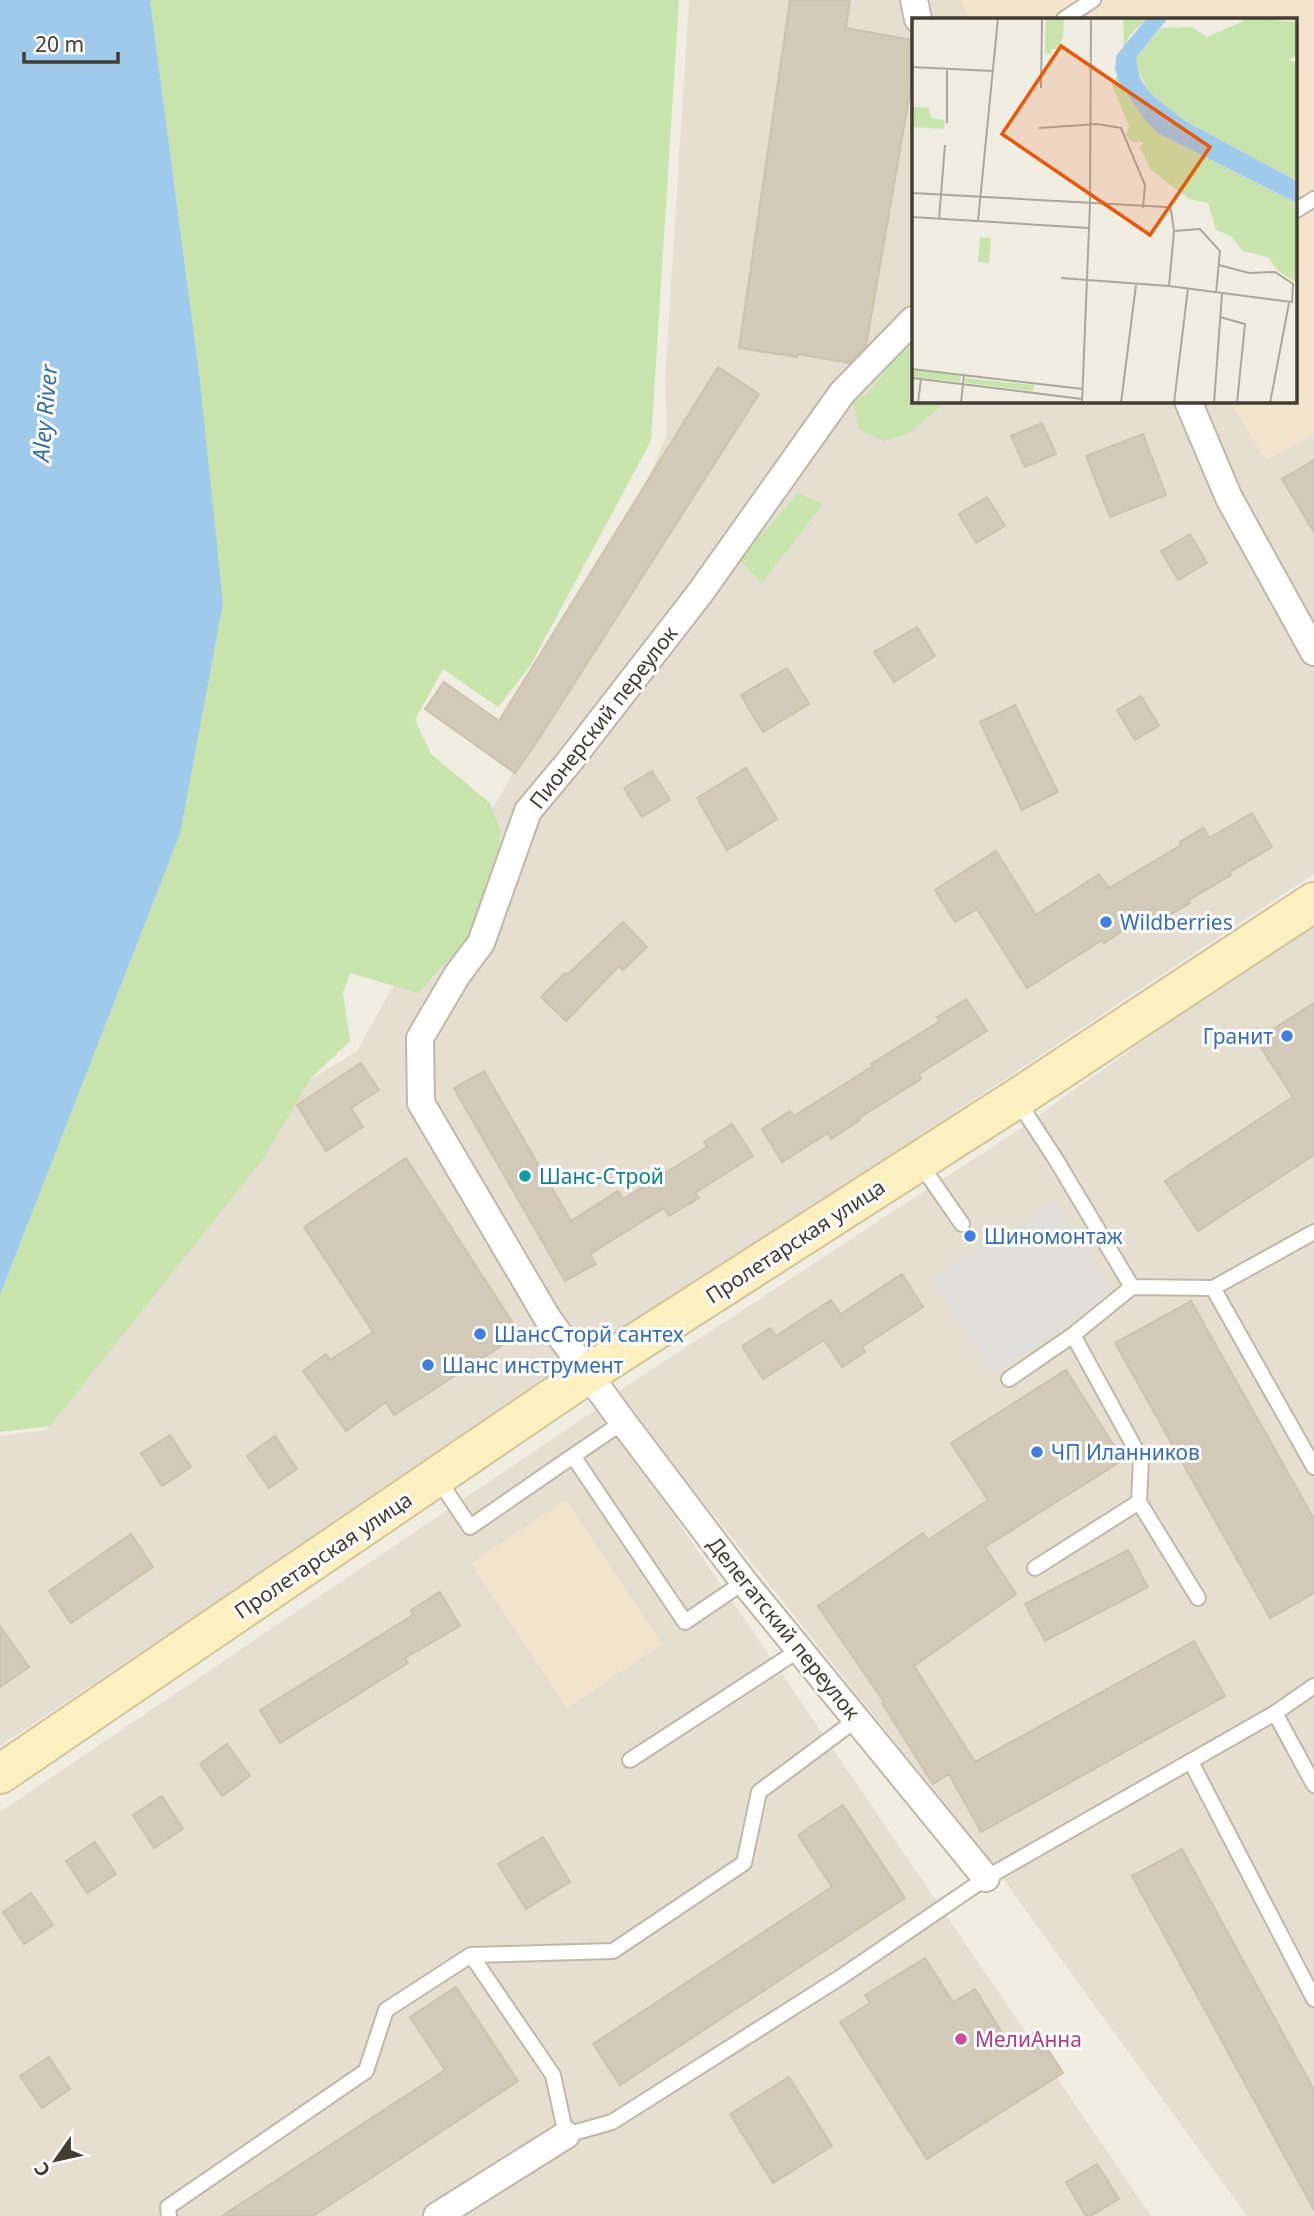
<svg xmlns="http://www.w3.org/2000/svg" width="1314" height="2216" viewBox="0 0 1314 2216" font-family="'Noto Sans',sans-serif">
<rect width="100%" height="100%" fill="#f0ede3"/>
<path fill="#e4dfd1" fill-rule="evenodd" d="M689,0h625v874l-1314,872v-310l46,-6 214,-268 47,-80 50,-31 204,-364 106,-253 -2,-54zM913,19h382v382h-382z
M1314,919v1297h-67l-260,-359 -371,-464 405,-265z
M600,1407l551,809h-1151v-404z"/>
<path fill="#f3e4cd" d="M960,0h354v434l-48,26 -36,-59h65v-382h-325z
M566,1500l96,144 -95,64 -96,-145z"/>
<path fill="#c8e4ac" d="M150,0h529l-28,441 -121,225 -32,41 -55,-38 -28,51 16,34 59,49 11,29 -7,41 -27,66 -49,54 -68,-20 -7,20 7,48 -39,37 -47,80 -214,268 -50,6v-137l180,-461 19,-462z
M913,336v65h34l-40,33 -24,7 -24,-12 -6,-26 16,-11z
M798,493l25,11 -61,79 -23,-23z"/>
<path fill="#e1dfdb" d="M1054,1201l60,94 -122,79 -61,-94z"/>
<path fill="#a0caec" d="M0,0h150l49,372 24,231 -43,231 -180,461z"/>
<path fill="#d2c9b9" stroke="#ccc1ac" stroke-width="2" d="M790,0h60l-4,28 67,12v35l-47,271 -17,17 -52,-9v3l-58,-9z
M718,367l41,27 -219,343 -25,36 -90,-64 19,-27 55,39z
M1042,423l14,31 -31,13 -14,-31z
M1143,434l23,61 -56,22 -24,-61z
M1314,460v72l-32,-53z
M987,497l18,29 -29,17 -17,-29z
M1190,534l17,29 -29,17 -17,-29z
M917,627l18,29 -41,26 -20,-30z
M787,668l22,36 -46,28 -22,-37z
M1141,696l18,30 -24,14 -18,-30z
M1015,705l43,87 -36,18 -42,-88z
M746,768l31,51 -50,31 -30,-52z
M652,771l18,29 -28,17 -18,-29z
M1252,813l20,34 -42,25 1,3 -42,25 1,3 -34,20 -6,-10 -46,30 -2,-3 -75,48 -50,-79 -22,13 -20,-32 61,-39 40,64 63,-41 10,14 72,-43 -1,-3 23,-14 6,10z
M623,922l24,25 -24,23 -4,-4 -53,55 -25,-24 24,-24 2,2z
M966,999l21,32 -68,43 2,5 -62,39 1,2 -29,19 -3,-6 -46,29 -20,-33 28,-18 4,5 79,-50 -2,-2 69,-43 -3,-4z
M1314,1003v152l-116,76 -33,-50 128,-84 -37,-57z
M361,1063l18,27 -28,18 12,19 -37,24 -29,-46z
M484,1071l87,150 47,-30 5,8 84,-52 -3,-5 28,-18 21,32 -58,37 4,5 -30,18 -5,-8 -74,46 6,10 -31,17 -111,-193z
M406,1158l114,176 -126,81 -8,-13 -40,29 -43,-60 23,-17 4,6 43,-28 -69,-105z
M902,1274l21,33 -61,40 3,5 -23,15 -18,-27 -61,39 -21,-33 28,-18 6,8 55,-36 10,14z
M1191,1301l123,218v74l-44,25 -155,-275z
M1066,1370l57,90 -138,87 31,47 -102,72 61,96 219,-121 31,55 -244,136 -32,-58 -16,10 -51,-81 2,-1 -66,-96 105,-73 5,7 60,-40 -37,-57z
M170,1435l21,32 -29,19 -21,-33z
M275,1436l22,33 -28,19 -22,-32z
M131,1534l22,33 -82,56 -22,-32z
M1128,1550l20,37 -103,54 -20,-37z
M440,1592l20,34 -55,32 3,5 -128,80 -20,-33 153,-95 -2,-5z
M0,1626l29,41 -29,20z
M227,1744l23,32 -28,20 -22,-32z
M162,1796l21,33 -29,19 -21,-33z
M843,1805l62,93 -285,187 -27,-41 239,-157 -34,-52z
M543,1837l27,45 -44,27 -28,-45z
M95,1842l21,32 -29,19 -21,-32z
M1182,1849l132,241v120l-182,-334z
M31,1893l22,32 -29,19 -21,-32z
M925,1958l28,44 22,-13 36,58 25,-16 27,42 -136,86 -87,-137 30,-19 -5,-8z
M456,1987l62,94 -205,135h-91l223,-146 -35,-53z
M49,2057l21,32 -28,19 -22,-32z
M789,2077l43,69 -59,37 -43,-69z
M1097,2164l22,35 -29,17h-4l-20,-34z"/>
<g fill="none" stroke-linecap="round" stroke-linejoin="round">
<defs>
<path id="lane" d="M1064,19l29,-19
M1295,211l19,-12
M1017,1100l38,58 77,129 -59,48 68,124 -2,43 59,96
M919,1162l43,62
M1314,1232l-101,56 101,179
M1132,1287l81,1
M1009,1379l64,-44
M623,1422l-50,34 112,166 59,-40
M438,1479l32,48 103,-71
M1035,1568l104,-66
M1275,1713l39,72
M630,1760l169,-110
M1191,1762l123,237
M471,1955l82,120 13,60 46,-13 229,-145 145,-99 289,-165 39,-27
M169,2216l-1,-9 198,-136 20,-61 85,-55 142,-4 131,-88 15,-71 98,-73"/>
<path id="street" d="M914,0l4,19
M913,320l-71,73 -142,200 -131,169 -41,49 -47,132 -24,32 -37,63 1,65 127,216 75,103 121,160 242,296
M1188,401l41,97 85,154
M437,2216l129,-81"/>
<path id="secondary" d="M0,1774l589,-401 427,-274 298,-197"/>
</defs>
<use href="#lane" stroke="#beb8a9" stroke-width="18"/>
<use href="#street" stroke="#beb8a9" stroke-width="30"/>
<use href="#secondary" stroke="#d2c496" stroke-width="42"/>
<use href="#lane" stroke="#fff" stroke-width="14"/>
<use href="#street" stroke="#fff" stroke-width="26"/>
<use href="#secondary" stroke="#fcf0c1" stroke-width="38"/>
</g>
<g fill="#3f7fe0" stroke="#fff" stroke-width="2.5">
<circle cx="1106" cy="922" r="7"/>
<circle cx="1287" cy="1036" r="7"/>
<circle cx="970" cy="1236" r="7"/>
<circle cx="480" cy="1334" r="7"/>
<circle cx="428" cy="1365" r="7"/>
<circle cx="1037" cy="1452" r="7"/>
</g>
<circle fill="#0f9aa8" stroke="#fff" stroke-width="2.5" cx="525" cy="1176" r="7"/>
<circle fill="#d1479c" stroke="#fff" stroke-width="2.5" cx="961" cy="2039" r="7"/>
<g text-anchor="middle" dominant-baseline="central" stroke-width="6" stroke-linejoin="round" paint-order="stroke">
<g font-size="21" fill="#423d33" stroke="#fff">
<text transform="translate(603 717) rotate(-52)">Пионерский переулок</text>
<text transform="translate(795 1241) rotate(-33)">Пролетарская улица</text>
<text transform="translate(323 1555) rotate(-34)">Пролетарская улица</text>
<text transform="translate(784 1628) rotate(51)">Делегатский переулок</text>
</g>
<g font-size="21" fill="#366cbe" stroke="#fff" text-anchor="start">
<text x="1120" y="922">Wildberries</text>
<text x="1273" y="1036" text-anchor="end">Гранит</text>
<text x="984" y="1236">Шиномонтаж</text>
<text x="494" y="1334">ШансСторй сантех</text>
<text x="442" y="1365">Шанс инструмент</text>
<text x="1051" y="1452">ЧП Иланников</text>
</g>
<g font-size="21" fill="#0d838f" stroke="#fff" text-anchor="start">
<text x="539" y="1176">Шанс-Строй</text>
</g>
<g font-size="21" fill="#b23c85" stroke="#fff" text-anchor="start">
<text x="975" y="2039">МелиАнна</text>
</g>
<g font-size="23" font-style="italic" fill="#3271a8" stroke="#fff">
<text transform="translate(44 413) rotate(-85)">Aley River</text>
</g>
</g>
<g transform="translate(912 18)">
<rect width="385" height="385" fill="#f0ede3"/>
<path d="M134,0h18l-1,19 -6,12h-6v6l-6,-2zM211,0h24l-18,18 -5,14zM338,0l47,4v34l-9,4 9,2v119l-112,-60 -34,-27 -15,-26v-10l25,-30 31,-1 15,10zM206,55l1,9 40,52 138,69v80l-19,-12 -10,-14 -25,-6 -12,-15 -15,-6 -8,-27 -19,-4 -38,-29 -11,-22 3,-6h-12l-5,-7 3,-9 -17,-41zM2,89l15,1 2,10 14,2 -1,9 -32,-2zM68,219l11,1 -2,25 -11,-1zM0,352l49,6 -1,6 -48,-5zM53,360l69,7 -1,6 -67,-8z" fill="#c8e4ac"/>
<path d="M235,0h21l-32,40 4,20 11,16 34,27 112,60v22l-138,-69 -13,-13 -27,-39 -4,-13 1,-13z" fill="#a0caec"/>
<path fill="none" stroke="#aaa79d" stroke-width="2" d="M0,49l81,4M129,70l1,-70M35,105v-53M127,110l58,-4 24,4 24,57 -2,23M0,175l254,14 5,3 3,21 -5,55M0,199l177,11M27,201l6,-74M66,203l20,-203M262,213l26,-2 20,22 -4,42M149,260l108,8 123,16 1,-18 -18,-12 -26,1 -30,-8M308,299l25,7 -8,79M0,351l171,20M0,360l170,21M6,385l3,-24M49,385l3,-28M170,385l8,-199 1,-186M209,385l15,-118M262,385l14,-115M302,385l8,-109M358,385l19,-100"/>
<path fill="#e8590c" fill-opacity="0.15" stroke="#e8590c" stroke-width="3.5" d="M149,28l149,101 -60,88 -148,-101z"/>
<rect width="385" height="385" fill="none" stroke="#423d33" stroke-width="3.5"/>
</g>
<g transform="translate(56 2160) rotate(236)" stroke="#ffffff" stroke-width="5" paint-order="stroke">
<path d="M0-5L12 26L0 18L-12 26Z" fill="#423d33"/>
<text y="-10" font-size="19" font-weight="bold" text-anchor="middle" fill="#423d33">С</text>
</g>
<path d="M24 52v10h94v-10" fill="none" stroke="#423d33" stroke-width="3.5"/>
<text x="35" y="52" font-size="21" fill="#423d33" stroke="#ffffff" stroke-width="5" paint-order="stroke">20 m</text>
</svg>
